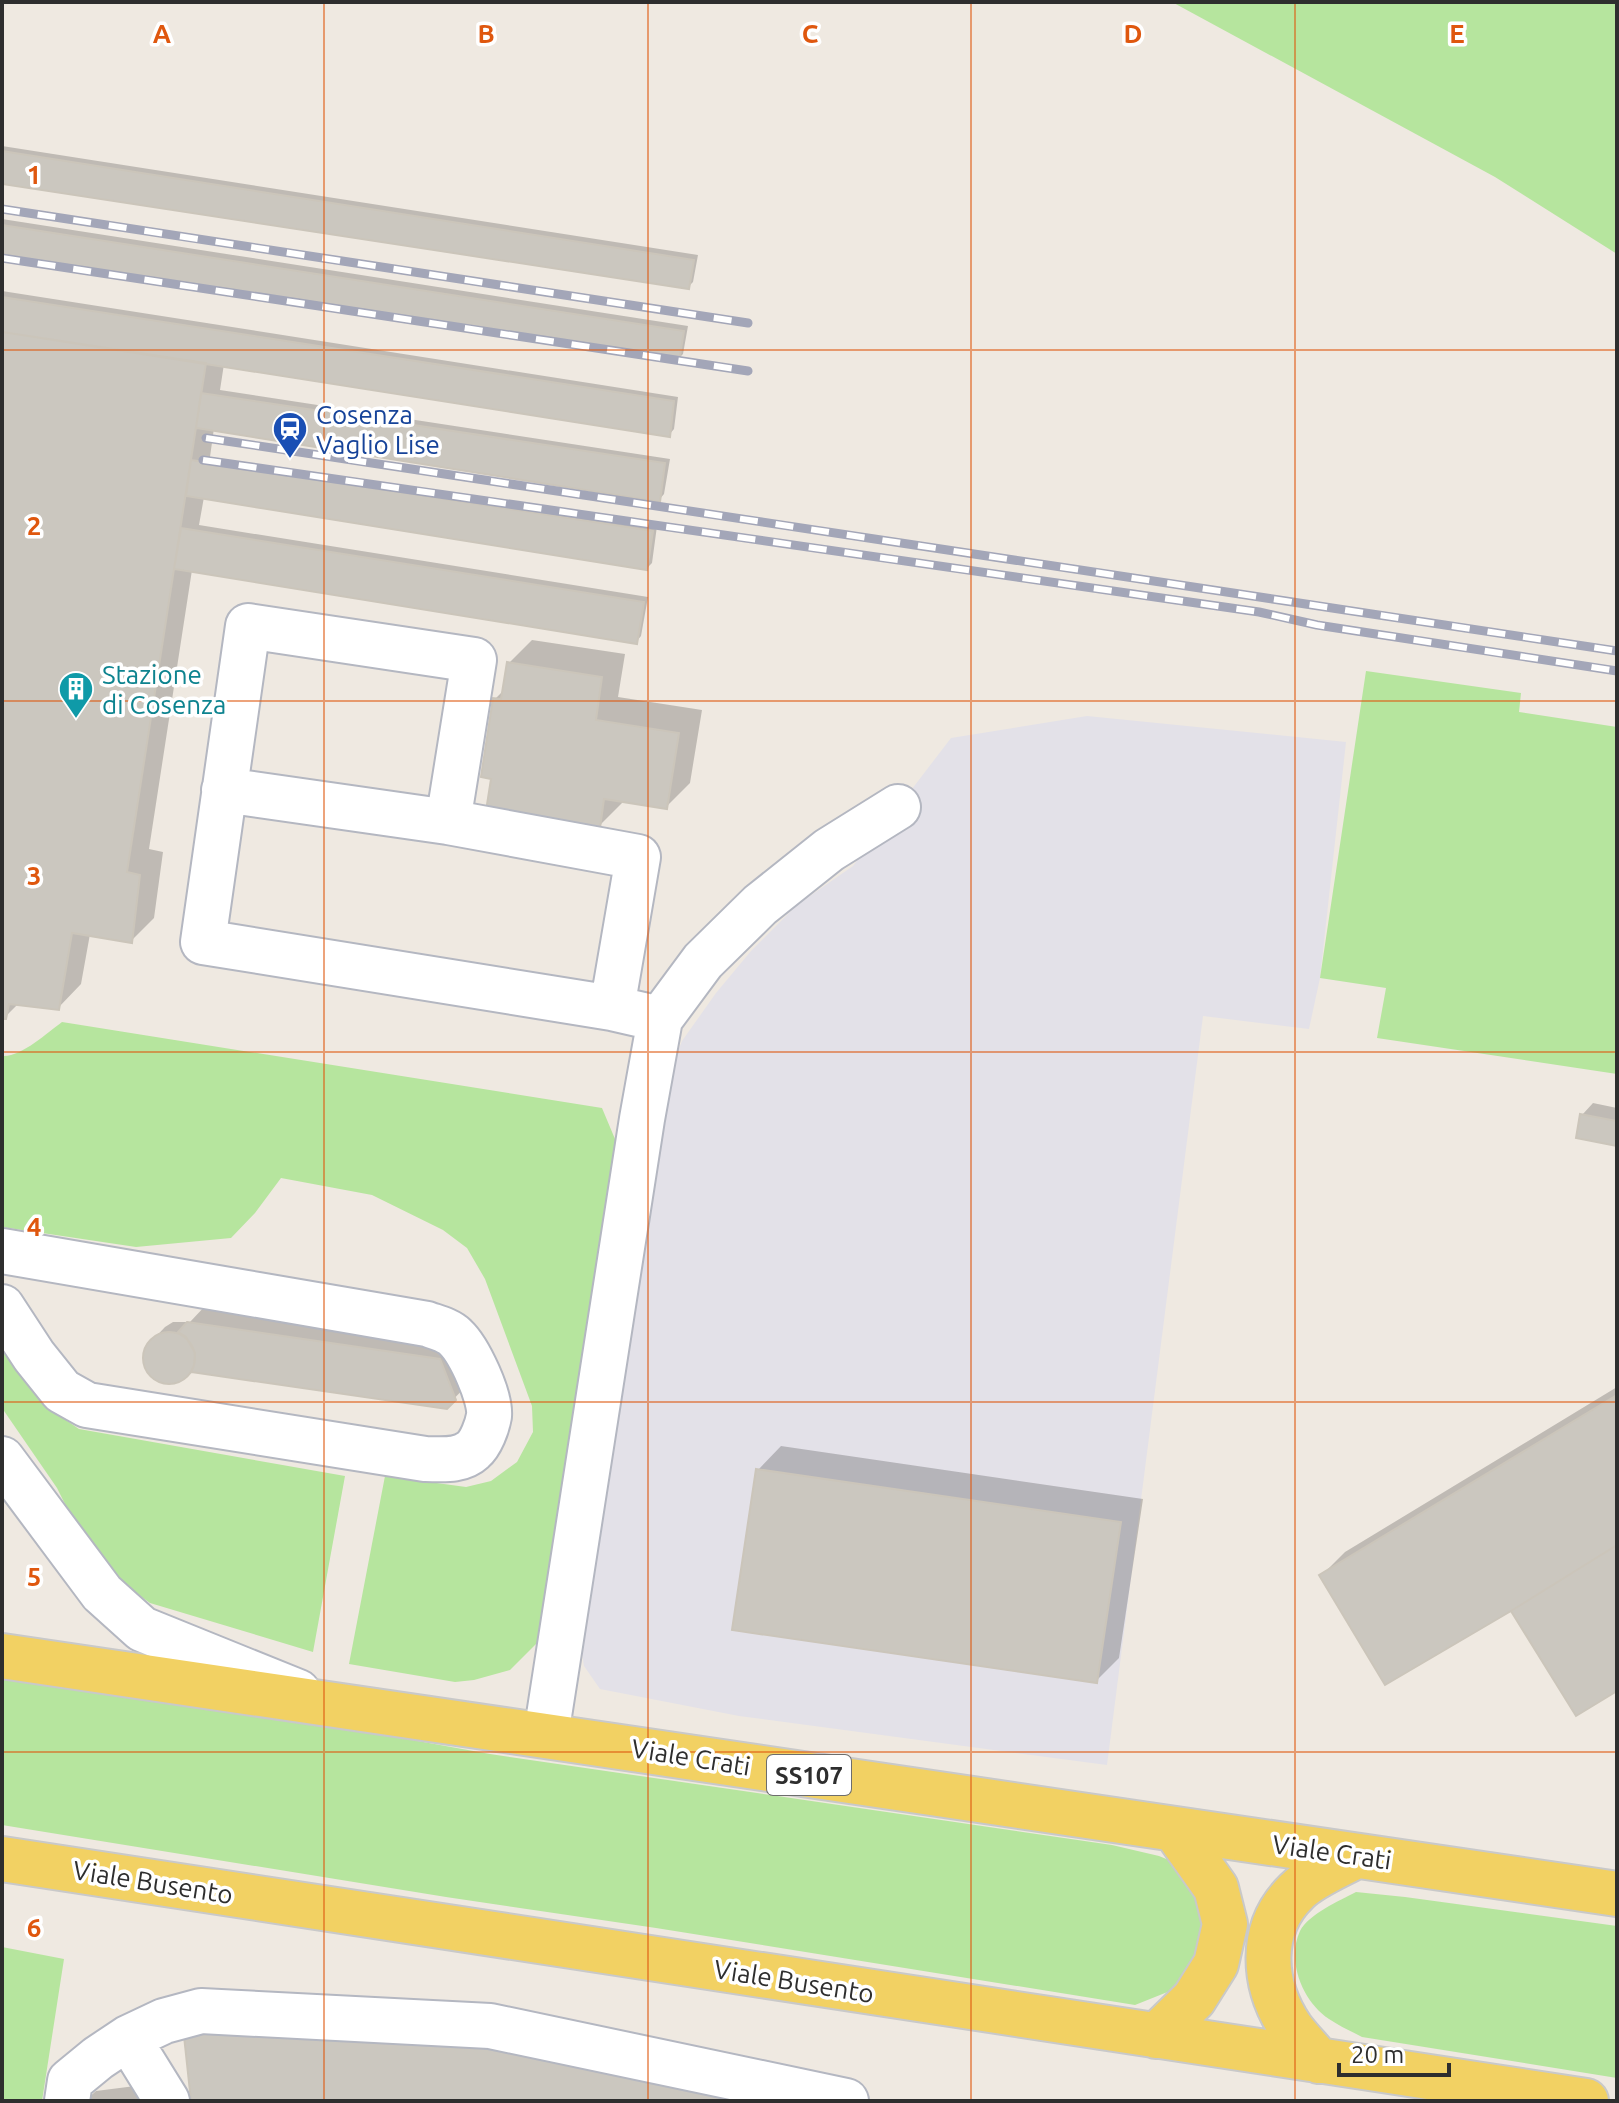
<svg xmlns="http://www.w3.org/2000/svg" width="1619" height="2103" viewBox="0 0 1619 2103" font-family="Ubuntu,sans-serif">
<rect width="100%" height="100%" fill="#efe9e1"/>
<path fill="#e3e1e8" d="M1087,716l259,26 -26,236 -11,51 -106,-13 -96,749 -368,-49 -139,-27 -16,-23 -5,-31 88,-556 15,-38 34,-48 35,-42 46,-46 56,-39 98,-128z"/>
<path fill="#b6e59e" d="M1172,2h445v252l-122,-77z
M1366,671l155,22 -2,19 98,15v347l-240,-36 9,-50 -66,-10z
M62,1022l540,86 18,43 -80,489 -30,30 -36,10 -19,2 -106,-18 36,-188 81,11 25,-6 26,-19 16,-30 -1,-26 -47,-127 -18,-31 -24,-18 -71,-35 -91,-17 -26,35 -24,25 -95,9 -134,-20v-171c18,2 45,-23 60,-34z
M2,1330l52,82 25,17 266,47 -32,176 -163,-49 -39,-28 -33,-45 -21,-42 -55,-80z
M2,1673l249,38 239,43 622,91 47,11 17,7 29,47 -1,34 -11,26 -23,21 -35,14 -479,-77 -210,-31 -444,-72z
M1356,1892l49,5 212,29v152l-255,-41c-11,-6 -23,-11 -33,-18 -26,-17 -43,-58 -29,-88 9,-17 39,-30 56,-39z
M2,1947l62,12 -22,142h-40z"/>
<path fill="#0003" d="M2,146l696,109 -5,27 -5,5 -686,-105z
M2,219l686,107 -5,28 -5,5 -676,-102z
M2,291l676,106 -4,32 -5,6 -445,-71 -4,26 450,69 -6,35 -5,6 -445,-72 -4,29 447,69 -5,37 -5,5 -443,-71 -5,28 449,72 -7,39 -5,6 -444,-72 -43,279 14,3 -9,66 -23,23 -41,-7 -9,50 -23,24 -39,-5 -14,14h-3z
M532,640l93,14 -7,43 84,13 -12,73 -24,24 -43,-7 -1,3 -23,23 -106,-49 2,-78 10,-10 4,-26z
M1593,1103l24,5v36l-35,-29z
M206,1305l251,37 15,38 -26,27 -256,-37 -8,8 -8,4 -15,-2 -7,-4 -5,-7 -3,-8 3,-15 18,-19 8,-5h17z
M1617,1387v301l-105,-80 -190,-33 23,-23z
M781,1446l362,53 -24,159 -23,23 -338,-211z
M151,2084l2,17h-68l11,-10z"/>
<path fill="#cbc7bf" stroke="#cbc5ba" stroke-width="2" d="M2,151l692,109 -5,29 -687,-105z
M2,225l682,106 -5,30 -677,-102z
M2,297l672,104 -4,36 -668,-105z
M2,332l204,31 -79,509 13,3 -8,68 -60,-10 -13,77 -50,-6 -3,15h-4z
M201,393l464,70 -5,39 -464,-74z
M191,460l462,71 -6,39 -461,-74z
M181,528l463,74 -7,42 -463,-75z
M507,662l95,15 -6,43 83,13 -12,76 -63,-10 -4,29 -114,-17 5,-32 -10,-2 12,-79 8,1z
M1580,1114l37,7v25l-41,-8z
M187,1322l253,37 16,41 -9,9 -256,-37 3,-7 1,-12 -9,-16 -8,-5z
M143 1358a26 26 0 1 1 52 0a26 26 0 1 1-52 0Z
M1617,1395v150l-106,66 -126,74 -66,-110z
M756,1469l365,53 -24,161 -365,-53z
M1617,1545v146l-41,25 -65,-105z
M264,2028l277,18 191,55h-541l-7,-65z"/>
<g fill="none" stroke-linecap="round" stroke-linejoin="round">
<defs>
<path id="minor" d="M224,790l224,32 26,-162 -226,-34 -45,316 409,66 48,11 -18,100 -96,616
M448,822l190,35 -26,151
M660,1019l43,-58 57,-56 69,-55 69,-43
M2,1251l425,73c8,3 21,6 28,13 14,13 36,60 34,79 -2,11 -8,27 -16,34 -13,12 -32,9 -48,9l-338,-54 -25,-14 -28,-35 -32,-49
M2,1459l100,134 40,36 156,63
M128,2038l39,63
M67,2101l3,-20 28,-23 30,-20 36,-17 37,-10 289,15 356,75"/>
<path id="major" d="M2,1656l1615,238
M2,1859l1584,242
M1156,2036l38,-37 22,-35 9,-40 -9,-36 -41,-58
M1319,2061c-9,-11 -20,-22 -28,-33 -29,-43 -33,-100 6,-137 14,-14 41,-25 59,-35"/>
</defs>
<use href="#minor" stroke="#b4b7c1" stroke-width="48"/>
<use href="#major" stroke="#c9c9c9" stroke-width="48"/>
<use href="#minor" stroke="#fff" stroke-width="44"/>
<use href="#major" stroke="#f2d163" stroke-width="44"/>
<defs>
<path id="rail" d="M2,209l746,114
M2,258l746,113
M206,438l1411,213
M203,460l1056,152 58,13 300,46"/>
</defs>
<use href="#rail" stroke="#a3a6b8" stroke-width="9"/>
<use href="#rail" stroke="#fff" stroke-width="6" stroke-dasharray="18" stroke-linecap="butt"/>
</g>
<path fill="none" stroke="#df570e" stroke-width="2" stroke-opacity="0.55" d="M324,2v2099M648,2v2099M971,2v2099M1295,2v2099M2,350h1615M2,701h1615M2,1052h1615M2,1402h1615M2,1752h1615"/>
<defs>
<symbol id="station-pin" viewBox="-11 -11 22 30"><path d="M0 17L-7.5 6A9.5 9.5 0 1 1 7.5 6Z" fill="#1a4fb4" stroke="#fff"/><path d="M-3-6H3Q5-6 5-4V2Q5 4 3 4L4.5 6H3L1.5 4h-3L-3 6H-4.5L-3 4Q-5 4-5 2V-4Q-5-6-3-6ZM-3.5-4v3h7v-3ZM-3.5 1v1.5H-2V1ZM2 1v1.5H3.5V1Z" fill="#fff"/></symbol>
<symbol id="building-pin" viewBox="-11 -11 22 30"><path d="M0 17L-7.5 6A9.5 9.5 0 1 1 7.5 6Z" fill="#0f9aa8" stroke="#fff"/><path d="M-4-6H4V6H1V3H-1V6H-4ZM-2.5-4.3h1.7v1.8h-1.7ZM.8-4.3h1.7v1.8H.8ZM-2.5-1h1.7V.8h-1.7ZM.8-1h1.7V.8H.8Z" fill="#fff"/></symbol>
</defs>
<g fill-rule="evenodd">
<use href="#station-pin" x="270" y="409" width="40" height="54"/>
<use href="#building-pin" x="56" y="669" width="40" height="54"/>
</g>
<g text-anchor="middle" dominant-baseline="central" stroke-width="7" stroke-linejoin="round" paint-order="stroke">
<rect fill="#fff" stroke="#6d6d6d" stroke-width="2" x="767" y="1755" width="84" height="40" rx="6"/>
<g font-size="24" font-weight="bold" fill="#2e2e2e">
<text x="809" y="1775">SS107</text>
</g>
<g font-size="26" fill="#164399" stroke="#fff" text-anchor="start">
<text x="316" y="414">Cosenza<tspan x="316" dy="30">Vaglio Lise</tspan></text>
</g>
<g font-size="26" fill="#0d838f" stroke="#fff" text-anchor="start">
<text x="102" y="674">Stazione<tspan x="102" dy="30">di Cosenza</tspan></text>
</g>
<g font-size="26" fill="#2e2e2e" stroke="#fff">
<text transform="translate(691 1757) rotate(9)">Viale Crati</text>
<text transform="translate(1332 1852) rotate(8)">Viale Crati</text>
<text transform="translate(153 1882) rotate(9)">Viale Busento</text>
<text transform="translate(794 1981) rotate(9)">Viale Busento</text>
</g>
</g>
<g font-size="26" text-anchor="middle" font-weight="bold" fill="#df570e" stroke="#fff" stroke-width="7" stroke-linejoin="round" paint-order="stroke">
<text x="162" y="43">A</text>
<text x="486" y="43">B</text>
<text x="810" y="43">C</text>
<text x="1133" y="43">D</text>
<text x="1457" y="43">E</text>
<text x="34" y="184">1</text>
<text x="34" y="535">2</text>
<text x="34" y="885">3</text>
<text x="34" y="1236">4</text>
<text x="34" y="1586">5</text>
<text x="34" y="1937">6</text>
</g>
<rect width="1619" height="2103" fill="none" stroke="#2e2e2e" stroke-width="8"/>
<path d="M1339 2063v12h110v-12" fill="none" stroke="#2e2e2e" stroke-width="4"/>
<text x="1351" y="2063" font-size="24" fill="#2e2e2e" stroke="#ffffff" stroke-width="6" paint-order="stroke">20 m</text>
</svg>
